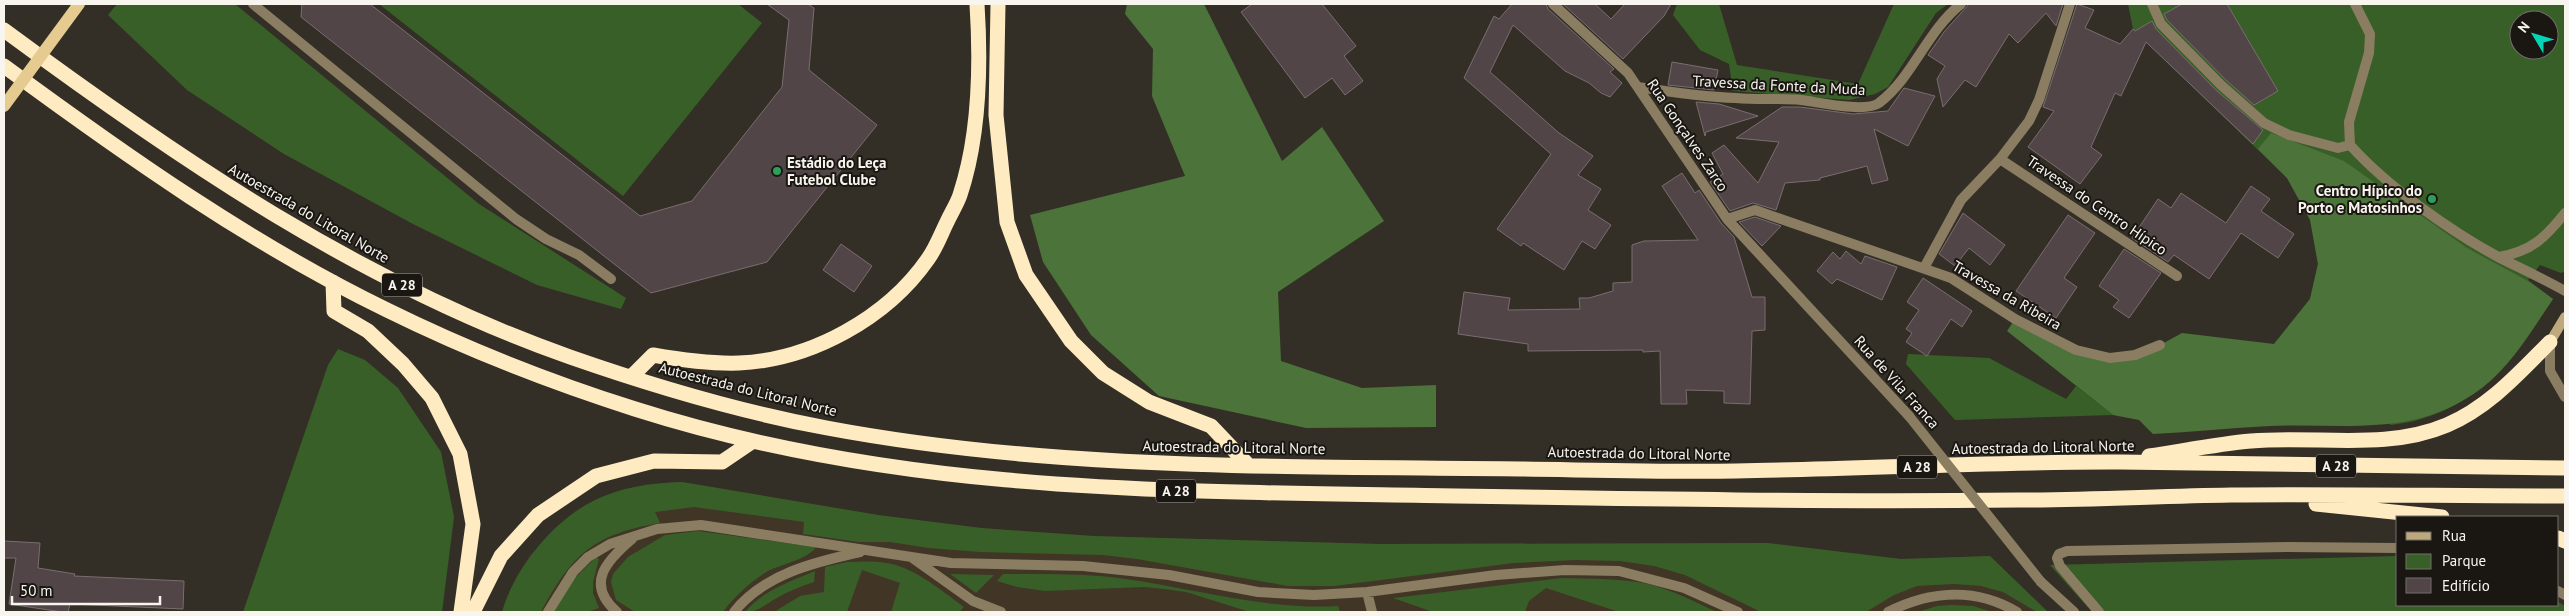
<svg xmlns="http://www.w3.org/2000/svg" width="2569" height="616" viewBox="0 0 2569 616" font-family="'PT Sans',sans-serif">
<rect width="100%" height="100%" fill="#342f26"/>
<path fill="#413526" d="M682,482l196,33 103,13 112,8 286,8 389,-1 133,16 89,-3 58,56h-1546l15,-36 13,-21 41,-39 21,-14 26,-11 29,-7z"/>
<path fill="#395f28" fill-rule="evenodd" d="M117,4h118l244,200 147,94 -5,11 -84,-24 -124,-61 -129,-70 -97,-64 -79,-75z
M379,4h359l24,19 -139,173z
M1677,4h42l18,61 121,19 36,-80h54l-12,9 -48,74 -13,7 -26,6 -116,-9 -4,-27 -29,-14 -27,-35z
M2128,4h437v267l-4,2 -21,-8 -12,15 25,19c-35,51 -66,100 -129,119 -10,4 -22,5 -33,7l-117,-81 36,-45 8,-35 -7,-44 -24,-42 -154,-149zM2519,20h30v30h-30z
M338,349l27,11 33,28 43,64 13,65 -12,95h-199l85,-247z
M1908,354l81,4 77,41 10,-13 37,29 -158,5 -49,-56z
M682,482l196,33 103,13 112,8 286,8 389,-1 133,16 89,-3 58,56h-11l-34,-20 -22,-6 -27,-2 -37,2 -23,9 -28,17h-105l-76,-37 -31,-9 -34,-5 -45,-1 -61,3 -180,23h-46l-151,-27 -34,-4 -123,-3 -51,-4 -39,-6h-31l-56,-8 1,-12 -110,-15 -39,5 5,11c-66,11 -88,31 -119,89h-39c12,-43 51,-91 91,-111 28,-14 58,-18 89,-19z
M698,531l118,16c-8,12 -33,17 -46,23 -18,10 -35,26 -47,42h-88l-19,-12 -5,-18 2,-8 15,-17 37,-22z
M2398,556v49h160v-3l7,4v6h-473l-42,-47z
M596,557l3,2 -6,23v11l6,15 -12,4h-33l18,-31z
M847,562c11,0 21,-1 32,0 32,2 60,27 85,45l-5,5h-68l9,-29 -38,-13 -15,42h-73l26,-16 24,-4 1,-25z
M815,571l-1,11c-13,4 -25,9 -37,16 -12,6 -18,14 -32,14 17,-21 46,-31 70,-41z
M950,574l44,1 -18,18z
M1003,574c41,0 82,-1 123,5 70,10 140,31 212,27l2,6h-90l-64,-20 -22,-3 -20,-2 -99,4 -28,-4 -20,-6z
M1562,578c29,1 58,0 86,6 24,6 47,18 69,28h-98l-73,-24 -17,13 -4,11h-92l-40,-14z
M1951,605l22,1 19,6h-74l19,-6z"/>
<path fill="#4b733a" d="M1127,4h77l78,157 40,-34 62,94 -106,71 3,69 81,27 74,-3v42l-130,1 -147,-32 -68,-61 -48,-73 -13,-47 155,-39 -33,-80 1,-47 -28,-35z
M2271,133l73,28 123,87 61,33 25,18c-21,31 -41,66 -71,89 -66,50 -135,35 -212,38 -39,2 -78,6 -117,8l-14,-14 -26,-5 -106,-84 8,-12 61,31 34,8 50,-13 22,-12 92,11 36,-45 8,-35 -8,-44 -23,-42 -29,-29z"/>
<path fill="#514548" stroke="#7a6d70" d="M302,4h68l270,212 52,-15 90,-114 7,-67 -22,-16h41l6,4 -5,62 68,55 -110,137 -116,31 -350,-276z
M1252,4h70l34,42 -12,10 19,25 -18,14 -13,-17 -27,20 -64,-86z
M1512,4h34l2,5 66,60 -4,3 12,11 -12,14 -9,-4 -12,-10 -24,-12 -52,-46 -23,47 69,61 34,23 -15,19 23,14 -13,21 23,15 -16,24 -13,-8 -18,29 -41,-27 -2,3 -24,-17 54,-75 -87,-76 30,-62 5,3z
M1563,4h32l16,15 14,-15h46l-7,12 -41,43z
M1969,4h94l-7,22 -10,-13 -28,30 -9,-9 -33,53 -11,-7 -22,27 -6,-28 8,-13 -17,-11 16,-23z
M2077,4l17,6 -9,18 35,16 13,-15 2,2 17,-10 4,8 60,61 47,40 -10,14 -107,-102 -25,54 -6,-3 -24,54 11,8 -22,29 -52,-37 26,-36 -11,-4z
M2182,4h45l51,87 -24,14 -28,-25 -59,-60 -3,-6z
M1672,62l46,8 -4,20 -46,-5z
M1904,88l31,8 -27,50 -34,-17 14,51 -16,4 -5,-18 -47,12v2l-35,3 -9,27 -23,-7 -23,8 -20,-29 13,-8 -11,-21 12,-8 34,38 21,-41 -43,-4 46,-31h18l53,7 35,-3z
M1696,102l23,2 39,12 -52,16 -1,4z
M1682,173l13,20 4,-3 22,33 13,14 18,60h13v33l-13,1 -2,73 -26,-1v-12l-38,-1 1,14h-26l-1,-53 -17,1v-2l-115,1v-7l-70,-10 6,-42 46,6 -2,12 72,-1 -1,-11h10l24,-7v-8l19,-1v-37l12,-4 54,-1 -36,-54z
M2251,186l19,13 -9,12 33,23 -16,24 -37,-25 -32,46 -35,-24 -6,7 -36,-24 26,-39 13,9 10,-15 45,30z
M1963,213l42,32 -15,20 -21,-17 -14,18 -16,-12z
M2068,215l27,18 -31,45 13,9 -21,31 -40,-27z
M1755,217l26,9 -19,20 -23,-24z
M841,244l31,22 -18,26 -31,-22z
M2124,249l37,24 -32,45 -16,-11 6,-7 -20,-14z
M1846,251l15,13 4,-8 32,11 -15,33 -45,-21 -5,5 -15,-13 16,-19 7,7z
M1923,278l49,33 -10,16 -11,-8 -24,37 -21,-14 6,-9 -6,-4 13,-19 -12,-8z
M4,541l36,2 -2,25 37,6 -1,2 110,5 -1,28 -113,-5 -2,8h-6l-53,-8 7,-46h-12z"/>
<g fill="none" stroke-linecap="round" stroke-linejoin="round">
<path stroke="#8a7d61" stroke-width="10" d="M253,4l263,215 30,20 33,16 32,24
M2152,4l9,20 60,61 43,38 25,12 49,13 12,-3
M2355,4l15,30 -1,19 -20,69 1,23c38,42 100,86 150,113 22,11 44,21 65,33
M2499,257c33,-6 46,-19 66,-44
M2550,342v29l15,26
M911,557l62,44 28,11
M1367,592l5,20
M548,612l25,-40 15,-15 22,-13 47,-15 44,-4 250,38 132,3 86,9 89,17 56,3 53,-3 129,-17 69,-5 54,1 65,17 54,24
M617,612c-32,-28 -11,-51 15,-73
M734,612c30,-38 81,-50 126,-60
M1888,612c42,-21 87,-25 129,0"/>
<path stroke="#8a7d61" stroke-width="10" d="M1553,4l75,69 99,146 182,197
M1638,87c32,5 65,10 98,11 21,2 43,0 65,2 17,2 64,13 78,3 35,-27 47,-71 82,-99
M2000,159l177,117
M1727,219l28,-9 196,68 64,41 61,31 34,8 25,-3 25,-10
M1924,268l37,-68 39,-41 29,-38 10,-21 31,-96
M2041,582l33,30
M2558,591l7,4
M2099,612l-39,-46 -3,-8 2,-4 8,-3 220,-4 111,1"/>
<path stroke="#bea97c" stroke-width="10" d="M2550,342l15,-25"/>
<path stroke="#ffebc2" stroke-width="15" d="M998,4l-2,111 11,107 19,53 45,66 32,32 46,29 62,24 38,40
M4,30c176,130 358,254 566,327 83,29 171,55 257,71 229,43 463,38 694,41 72,1 143,3 215,2 124,-2 249,-9 374,-9 152,1 304,5 455,6
M4,66c121,89 247,178 383,244 79,39 163,72 248,99 270,86 541,82 821,87 187,3 374,6 561,4 71,0 143,-4 214,-5 111,-1 223,1 334,1
M333,282l1,29 34,20 35,33 29,34 28,56 13,70 -12,88
M631,377l22,-22c29,5 57,9 86,8 72,-3 148,-45 189,-104 8,-11 13,-25 19,-37 4,-9 10,-18 13,-27 20,-60 21,-129 17,-191
M2149,456c34,-5 68,-12 102,-15 65,-6 135,10 196,-16 42,-18 71,-51 103,-83
M2316,504l126,13
M2558,538l7,3
M473,612l28,-56 37,-41 58,-39 58,-15 68,1 31,-21"/>
<path stroke="#8a7d61" stroke-width="10" d="M1909,416l132,166"/>
<path stroke="#e6cb90" stroke-width="12" d="M4,106l75,-102"/>
</g>
<g fill="#2e9e5b" stroke="#1a1713" stroke-width="2">
<circle cx="777" cy="171" r="5"/>
<circle cx="2432" cy="199" r="5"/>
</g>
<g text-anchor="middle" dominant-baseline="central" stroke-width="4" stroke-linejoin="round" paint-order="stroke">
<g fill="#1a1713" stroke="#b5b2ac" stroke-width="1">
<rect x="382" y="273.5" width="40" height="23" rx="4"/>
<rect x="2316" y="454.5" width="40" height="23" rx="4"/>
<rect x="1897" y="455.5" width="40" height="23" rx="4"/>
<rect x="1156" y="479.5" width="40" height="23" rx="4"/>
</g>
<g font-size="14" font-weight="bold" fill="#f8f4ee">
<text x="402" y="285">A 28</text>
<text x="2336" y="466">A 28</text>
<text x="1917" y="467">A 28</text>
<text x="1176" y="491">A 28</text>
</g>
<g font-size="15" fill="#f8f4ee" stroke="#1a1713">
<text transform="translate(1779 85) rotate(3)">Travessa da Fonte da Muda</text>
<text transform="translate(1688 135) rotate(56)">Rua Gonçalves Zarco</text>
<text transform="translate(2097 205) rotate(34)">Travessa do Centro Hípico</text>
<text transform="translate(309 213) rotate(30)">Autoestrada do Litoral Norte</text>
<text transform="translate(2007 295) rotate(30)">Travessa da Ribeira</text>
<text transform="translate(1897 382) rotate(48)">Rua de Vila Franca</text>
<text transform="translate(748 389) rotate(14)">Autoestrada do Litoral Norte</text>
<text transform="translate(1234 447) rotate(1)">Autoestrada do Litoral Norte</text>
<text transform="translate(2043 447) rotate(-1)">Autoestrada do Litoral Norte</text>
<text transform="translate(1639 453) rotate(1)">Autoestrada do Litoral Norte</text>
</g>
<g font-size="15" font-weight="bold" fill="#f8f4ee" stroke="#1a1713" text-anchor="start">
<text x="787" y="162">Estádio do Leça<tspan x="787" dy="17">Futebol Clube</tspan></text>
<text x="2422" y="190" text-anchor="end">Centro Hípico do<tspan x="2422" dy="17">Porto e Matosinhos</tspan></text>
</g>
</g>
<rect width="2569" height="616" fill="none" stroke="#f8f4ee" stroke-width="10"/>
<rect x="2396" y="516" width="162" height="90" fill="#1a1713" stroke="#736f6b"/>
<rect x="2406" y="532" width="25" height="8" fill="#bea97c" stroke="#736f6b"/>
<text x="2442" y="541" font-size="15" fill="#f8f4ee">Rua</text>
<rect x="2406" y="554" width="25" height="15" fill="#395f28" stroke="#736f6b"/>
<text x="2442" y="566" font-size="15" fill="#f8f4ee">Parque</text>
<rect x="2406" y="578" width="25" height="15" fill="#514548" stroke="#736f6b"/>
<text x="2442" y="591" font-size="15" fill="#f8f4ee">Edifício</text>
<g transform="translate(2534 35) rotate(308)"><circle r="24" fill="#1a1713" stroke="#736f6b"/>
<path d="M0-4L9 19L0 12L-9 19Z" fill="#04d5b6"/>
<text y="-8" font-size="14" font-weight="bold" text-anchor="middle" fill="#f8f4ee">N</text>
</g>
<path d="M12 596v8h148v-8" fill="none" stroke="#f8f4ee" stroke-width="2.5"/>
<text x="20" y="596" font-size="15" fill="#f8f4ee" stroke="#1a1713" stroke-width="4" paint-order="stroke">50 m</text>
</svg>
